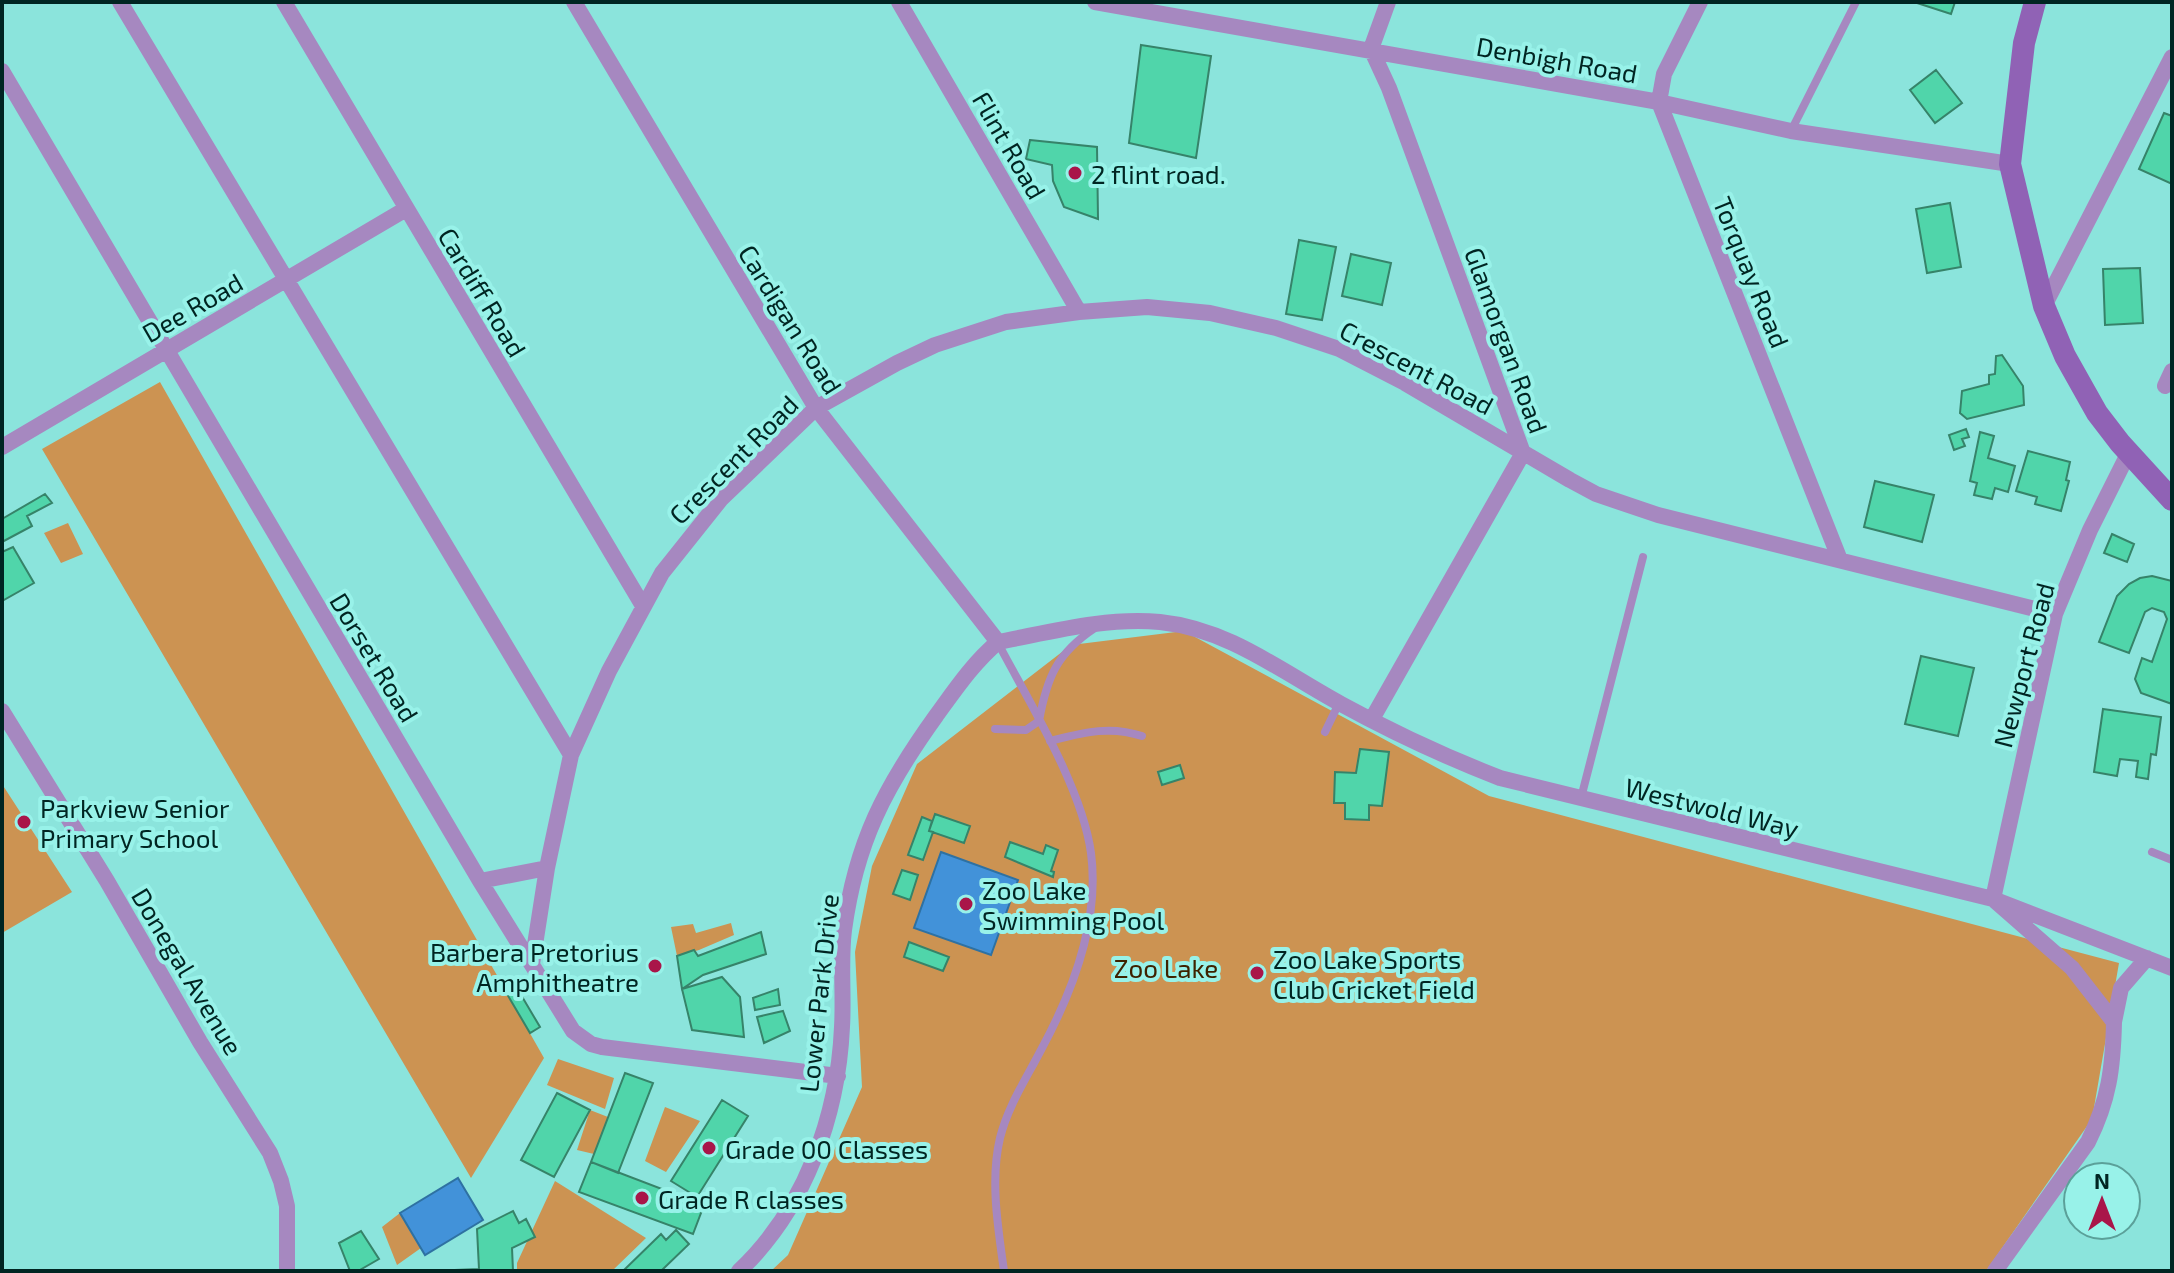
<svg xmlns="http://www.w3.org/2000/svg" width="2174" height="1273" viewBox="0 0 2174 1273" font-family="'Exo 2',sans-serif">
<rect width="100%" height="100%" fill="#8be4dc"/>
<path fill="#cc9352" d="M160,382l384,676 -73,120 -429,-729z
M68,523l15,31 -22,9 -17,-30z
M1184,631l305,165 630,167 -27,156 -106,152h-1215l17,-16 74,-168 -7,-135 17,-86 45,-102 154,-119z
M2,784l70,108 -70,41z
M731,923l3,12 -35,15 -22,6 -6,-29 22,-3 3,9z
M558,1059l56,19 -9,31 -58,-24z
M665,1107l35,14 -34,51 -21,-11z
M590,1110l18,7 -14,37 -17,-4z
M555,1181l91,57 -34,33h-95v-8z
M400,1213l21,35 -24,17 -15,-38z"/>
<path fill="#4292d9" stroke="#2e71a2" stroke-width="2" d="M941,852l77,28 -27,75 -77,-27z
M458,1178l25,42 -58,35 -25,-42z"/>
<path fill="#50d5aa" stroke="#368369" stroke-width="2" d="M1914,2h41l-4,12z
M1141,45l70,11 -15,102 -67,-15z
M1936,70l26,33 -27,20 -25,-33z
M2164,113l8,3v68l-33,-15z
M1030,140l67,7 1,72 -34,-12 -11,-26 -1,-16 -26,-6z
M1950,203l11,64 -34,6 -11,-64z
M1299,240l37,7 -14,73 -36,-6z
M1351,254l40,9 -9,42 -40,-9z
M2140,268l3,55 -38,2 -2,-56z
M2002,355l21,31 1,19 -57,14 -7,-6 2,-22 27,-7v-9l6,-1 1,-18z
M1966,429l3,8 -7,2 3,7 -11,4 -5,-15z
M1980,432l14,4 -6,22 27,8 -7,26 -13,-4 -3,11 -18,-4 3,-12 -7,-2z
M2028,451l42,11 -4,18 3,1 -8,30 -26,-7 2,-7 -21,-6z
M1875,481l59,14 -12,47 -58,-15z
M45,494l7,9 -25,13 5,10 -30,16v-23z
M2112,534l22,10 -7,18 -23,-9z
M13,547l21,36 -32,18v-49z
M2152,576l20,5v123l-31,-11 -6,-14 7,-21 10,4 15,-43 -3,-7 -12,-4 -7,4 -16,41 -30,-11 18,-46 12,-12 11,-6z
M1921,656l53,12 -16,68 -53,-12z
M2103,709l58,8 -5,38 -5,-1 -3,25 -12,-2 2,-16 -18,-2 -3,17 -23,-4z
M1360,749l29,3 -7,54 -13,-1v15l-24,-1v-16h-11l1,-31 21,1z
M1180,765l4,13 -22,7 -4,-13z
M935,814l35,12 -6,17 -35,-12z
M922,817l10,4 -3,10 4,1 -10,28 -15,-5z
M1010,842l33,12 3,-9 12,5 -7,21 3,1 -1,5 -48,-20z
M902,870l16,5 -8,25 -17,-6z
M761,932l5,22 -63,21 -21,14 -5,-33 17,-6 4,6z
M909,942l40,15 -6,14 -39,-14z
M722,977l18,20 4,40 -52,-7 -10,-41z
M514,983l26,44 -10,6 -23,-39z
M778,989l2,16 -25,5 -2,-12z
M783,1011l7,20 -26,12 -7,-26z
M625,1073l28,10 -35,90 -27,-11z
M557,1093l33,17 -36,67 -33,-17z
M722,1100l26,16 -51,81 -26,-16z
M591,1162l113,43 -11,29 -114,-42z
M513,1211l6,12 7,-4 9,18 -23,11 1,23h-83l49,-2 -2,-40z
M676,1230l13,14 -28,27h-38l38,-37 5,6z
M361,1231l18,28 -21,12h-8l-11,-28z"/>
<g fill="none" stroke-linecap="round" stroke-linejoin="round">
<path stroke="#a688c0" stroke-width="8" d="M1791,131l65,-129
M998,643c31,59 84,144 93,210 9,68 -18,138 -50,197 -15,29 -33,56 -41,88 -10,42 -2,90 4,133
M995,729l31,1 13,-9c8,-44 18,-68 56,-93
M1325,732l14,-29
M1050,741c32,-8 59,-16 92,-5
M1581,798l62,-241
M2152,852l20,8"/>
<path stroke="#a688c0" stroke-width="16" d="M120,2l451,753
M284,2l359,604
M574,2l242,406 182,234
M899,2l180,310
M1095,2l564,100 132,29 219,33
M1700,2l-36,72 -5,28 181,458
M2,71l478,810 93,150 18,13 11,3 236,29
M2044,306l128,-249
M2165,386l7,-15
M2,447l404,-238
M2129,452l-39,78 -35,84 -62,285 179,69
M998,642c53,-10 107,-25 162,-20 69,7 122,50 181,82 51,28 105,53 159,74l493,121 79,69 42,54c-1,46 -5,78 -26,120l-93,129
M2,711l105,170 93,161 70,111 11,28 6,25v65
M1372,719l151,-266 -134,-365 -18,-39 17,-47
M480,881l67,-13
M532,964l15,-96 24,-113 38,-84 53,-98 59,-74 95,-91 81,-45 38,-18 71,-23 73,-10 68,-5 63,6 66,15 63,21 66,34 165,97 26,14 62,21 397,99
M2114,1022l7,-34 26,-30
M739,1271c66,-62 99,-155 103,-244 2,-33 -2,-65 2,-97 12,-88 41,-143 92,-214 19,-26 37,-53 62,-74"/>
<path stroke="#9062b5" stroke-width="22" d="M2035,2l-11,41 -14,121 34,142 21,50 32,57 23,30 52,57"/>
</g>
<g fill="#a91549" stroke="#98f2e9" stroke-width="3">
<circle cx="1075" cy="173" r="8"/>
<circle cx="24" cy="822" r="8"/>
<circle cx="966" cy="904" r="8"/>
<circle cx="655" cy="966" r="8"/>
<circle cx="1257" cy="973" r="8"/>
<circle cx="709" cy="1148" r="8"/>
<circle cx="642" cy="1198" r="8"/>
</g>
<g text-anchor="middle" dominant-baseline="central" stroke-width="8" stroke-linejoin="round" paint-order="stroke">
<g font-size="26" fill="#002522" stroke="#98f2e9">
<text transform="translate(1557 59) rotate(10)">Denbigh Road</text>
<text transform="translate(1010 145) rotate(60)">Flint Road</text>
<text transform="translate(1752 272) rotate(68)">Torquay Road</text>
<text transform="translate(483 292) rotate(59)">Cardiff Road</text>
<text transform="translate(192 307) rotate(-30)">Dee Road</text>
<text transform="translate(791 319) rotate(58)">Cardigan Road</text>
<text transform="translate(1507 340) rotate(70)">Glamorgan Road</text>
<text transform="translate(1417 367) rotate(28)">Crescent Road</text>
<text transform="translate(733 459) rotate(-45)">Crescent Road</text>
<text transform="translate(375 657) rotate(59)">Dorset Road</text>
<text transform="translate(2023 665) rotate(-75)">Newport Road</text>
<text transform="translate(1712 807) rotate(14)">Westwold Way</text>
<text transform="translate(188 971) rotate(59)">Donegal Avenue</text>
<text transform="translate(818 993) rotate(-84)">Lower Park Drive</text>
</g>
<g font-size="26" fill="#002522" stroke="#98f2e9" text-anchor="start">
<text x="1091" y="173">2 flint road.</text>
<text x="40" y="807">Parkview Senior<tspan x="40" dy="30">Primary School</tspan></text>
<text x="982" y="889">Zoo Lake<tspan x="982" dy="30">Swimming Pool</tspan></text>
<text x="639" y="951" text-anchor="end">Barbera Pretorius<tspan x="639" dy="30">Amphitheatre</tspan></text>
<text x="1273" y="958">Zoo Lake Sports<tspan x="1273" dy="30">Club Cricket Field</tspan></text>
<text x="725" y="1148">Grade 00 Classes</text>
<text x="658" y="1198">Grade R classes</text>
</g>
<g font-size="26" fill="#3e2200" stroke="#98f2e9">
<text x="1166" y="967">Zoo Lake</text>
</g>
</g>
<rect width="2174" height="1273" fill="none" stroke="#002522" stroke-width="8"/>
<g transform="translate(2102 1201)"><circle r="38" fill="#98f2e9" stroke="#5ba099" stroke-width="2"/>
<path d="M0-6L14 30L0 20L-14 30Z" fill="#a91549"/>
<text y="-12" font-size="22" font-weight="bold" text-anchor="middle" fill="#002522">N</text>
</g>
</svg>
